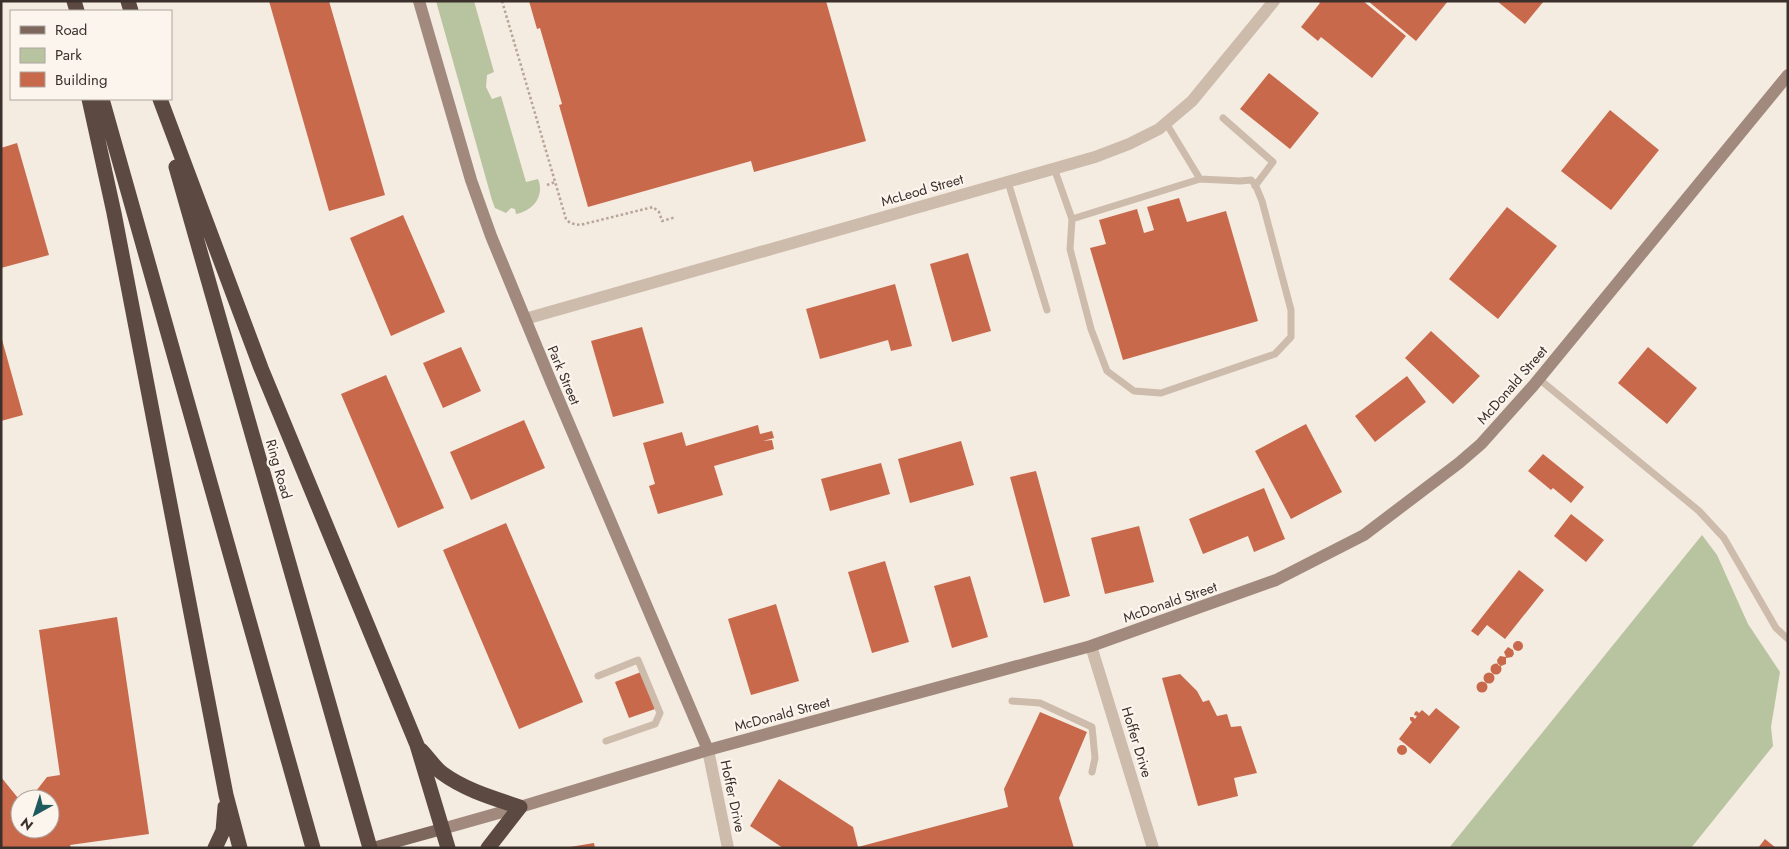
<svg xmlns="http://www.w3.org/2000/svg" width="1789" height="849" viewBox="0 0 1789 849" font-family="Jost,sans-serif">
<rect width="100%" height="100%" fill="#f4ebe1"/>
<path fill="#b8c4a0" d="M436,1h38l20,71 -7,3 -1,12 6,12 9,-3 25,86 12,-3c7,17 -5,32 -22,35l-1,-5 -4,-1 -5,5 -11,-5 -3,-8z
M1702,535l15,20 31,69 32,48 -9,55 2,19 -82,102h-242z"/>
<path fill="#c8694b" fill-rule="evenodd" d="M269,1h60l56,194 -56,16z
M529,1h297l40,140 -112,31 -3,-11 -163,46 -29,-102 3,-1 -22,-76 -3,1z
M1317,1h46l43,35 -34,42 -51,-41 -3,4 -17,-14 19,-24z
M1368,1h80l-32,40z
M1497,1h47l-19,23z
M1269,73l50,40 -29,36 -50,-40z
M1610,110l49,40 -48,60 -50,-39z
M17,143l32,112 -48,13v-120z
M1179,198l8,24 39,-11 32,110 -135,39 -33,-112 16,-4 -7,-24 38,-11 7,24 10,-3 -7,-23z
M1507,207l50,39 -59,73 -49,-40z
M403,215l42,97 -54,24 -41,-98z
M968,253l23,78 -39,11 -22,-78z
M895,284l17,62 -21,5 -3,-11 -68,19 -14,-50z
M642,327l22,76 -51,14 -22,-76z
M1431,331l49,45 -27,28 -48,-46z
M1,336l22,79 -22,6z
M461,347l20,44 -38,17 -20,-45z
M1648,347l49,41 -30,36 -49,-41z
M386,375l58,133 -46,20 -57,-134z
M1407,376l19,26 -51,40 -20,-26z
M524,420l21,48 -74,32 -21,-48z
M1306,424l36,68 -51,27 -36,-68z
M758,425l2,9 12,-3 2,7 -11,3 9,-1 2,9 -60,17 9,29 -65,19 -9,-28 6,-2 -12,-41 39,-11 4,14z
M961,441l13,44 -64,18 -12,-44z
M1543,454l41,33 -13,16 -18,-15 -2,2 -23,-19z
M881,463l9,31 -60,17 -9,-32z
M1036,471l34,125 -26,7 -34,-126z
M1264,488l21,51 -31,13 -6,-16 -45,18 -14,-35z
M1571,514l33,26 -18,22 -32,-26z
M506,523l77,179 -64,27 -76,-179z
M1139,526l15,56 -49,12 -14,-56z
M885,561l24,81 -37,11 -24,-81z
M1519,570l25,20 -39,49 -18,-14 -9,11 -7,-5z
M970,576l18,61 -36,11 -18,-62z
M776,604l23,77 -48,14 -23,-76z
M117,617l32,217 -79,11 1,3h-70v-71l17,21 15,-3 14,-18 13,-2 -21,-145zM20,799h30v30h-30z
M1513 646a5 5 0 1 1 10 0a5 5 0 1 1-10 0Z
M1508,647l5,3 1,4 -2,3 -6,1v6l-5,2 -3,-1 -1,-5 3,-4 6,1 -2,-5z
M1490.5 669a5.5 5.5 0 1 1 11 0a5.5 5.5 0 1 1-11 0Z
M641,672l14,37 -26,9 -14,-36z
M1483.5 678a5.5 5.5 0 1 1 11 0a5.5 5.5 0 1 1-11 0Z
M1180,674l17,17 6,11 6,-2 8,16 10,-2 4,13 10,-1 16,47 -23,5 4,18 -40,10 -36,-128z
M1476.5 687a5.5 5.5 0 1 1 11 0a5.5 5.5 0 1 1-11 0Z
M1436,708l24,19 -30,37 -31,-25 13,-17 -2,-2v-3h3l2,2 2,-3 -3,-1 1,-3 2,-1 2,2 3,-3 7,6z
M1040,712l47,20 -28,66 15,50h-291l-33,-22 29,-47 74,48 5,20 150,-40 -4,-18z
M1397 750a5 5 0 1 1 10 0a5 5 0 1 1-10 0Z
M1765,839l11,9h-18z
M594,843l1,5h-25v-1z"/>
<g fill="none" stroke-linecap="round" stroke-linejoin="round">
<path stroke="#b9a596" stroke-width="2.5" stroke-dasharray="2.5 2.5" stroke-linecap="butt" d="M502,1l64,218 4,4 10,2 73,-18 6,5 3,9 14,-4
M547,185l8,-3"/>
<path stroke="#cdbbac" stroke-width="7" d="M1223,118l50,44 -18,24
M1054,168l18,51 128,-40 -34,-56
M1008,182l39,128
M1072,219l-2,30 21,80 16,42 27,20 27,2 114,-39 16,-17v-27l-29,-109 -7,-17 -4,-4 -11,1 -40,-2
M1539,379l160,132 25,27 52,90 12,11
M598,676l40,-16 22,53 -5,11 -49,17
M1012,701l28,2 52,24 3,31 -3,14"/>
<path stroke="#cdbbac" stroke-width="12" d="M525,319l570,-162 34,-13 30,-15 33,-28 82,-100
M1091,646l62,202
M708,750l20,98"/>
<path stroke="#a18a7d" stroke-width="12" d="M419,1l52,179 20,56 61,148 156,366
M442,829l78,-22 188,-57 383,-104 185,-66 88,-45 95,-72 22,-19 52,-58 255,-311"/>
<path stroke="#7d675c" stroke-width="12" d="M373,848l69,-19"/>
<path stroke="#5c4a42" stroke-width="15" d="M74,1l3,10
M128,1l3,10
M89,99l25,114 112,582 14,53
M102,99l211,749
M160,99l101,269 156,377 31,103
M176,167l194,681
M421,750c7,7 13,17 21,23 23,17 51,25 78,34l-32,41
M215,848l8,-17 2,-24"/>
</g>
<g text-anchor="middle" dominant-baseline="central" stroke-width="4.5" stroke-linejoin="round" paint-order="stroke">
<g font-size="14" fill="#3b302b" stroke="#fbf5ee">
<text transform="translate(922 190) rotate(-16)">McLeod Street</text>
<text transform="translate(564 375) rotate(67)">Park Street</text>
<text transform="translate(1512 385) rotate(-49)">McDonald Street</text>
<text transform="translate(279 469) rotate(74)">Ring Road</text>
<text transform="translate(1170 602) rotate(-19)">McDonald Street</text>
<text transform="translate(782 714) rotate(-15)">McDonald Street</text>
<text transform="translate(1137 742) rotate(73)">Hoffer Drive</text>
<text transform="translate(733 796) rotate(78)">Hoffer Drive</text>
</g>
</g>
<rect width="1789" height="849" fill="none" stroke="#3b302b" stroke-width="5"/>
<rect x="10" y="10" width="162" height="90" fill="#fbf5ee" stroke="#aea6a0"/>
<rect x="20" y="26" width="25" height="8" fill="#7d675c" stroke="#aea6a0"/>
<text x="55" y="35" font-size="15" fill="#3b302b">Road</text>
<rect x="20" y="48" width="25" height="15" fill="#b8c4a0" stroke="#aea6a0"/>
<text x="55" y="60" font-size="15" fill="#3b302b">Park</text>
<rect x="20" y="72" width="25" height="15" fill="#c8694b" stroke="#aea6a0"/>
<text x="55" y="85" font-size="15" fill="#3b302b">Building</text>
<g transform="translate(35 814) rotate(219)"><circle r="24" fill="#fbf5ee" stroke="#aea6a0"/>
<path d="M0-4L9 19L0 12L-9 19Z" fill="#1f5a5e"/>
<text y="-8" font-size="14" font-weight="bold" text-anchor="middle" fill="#3b302b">N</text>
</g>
</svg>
